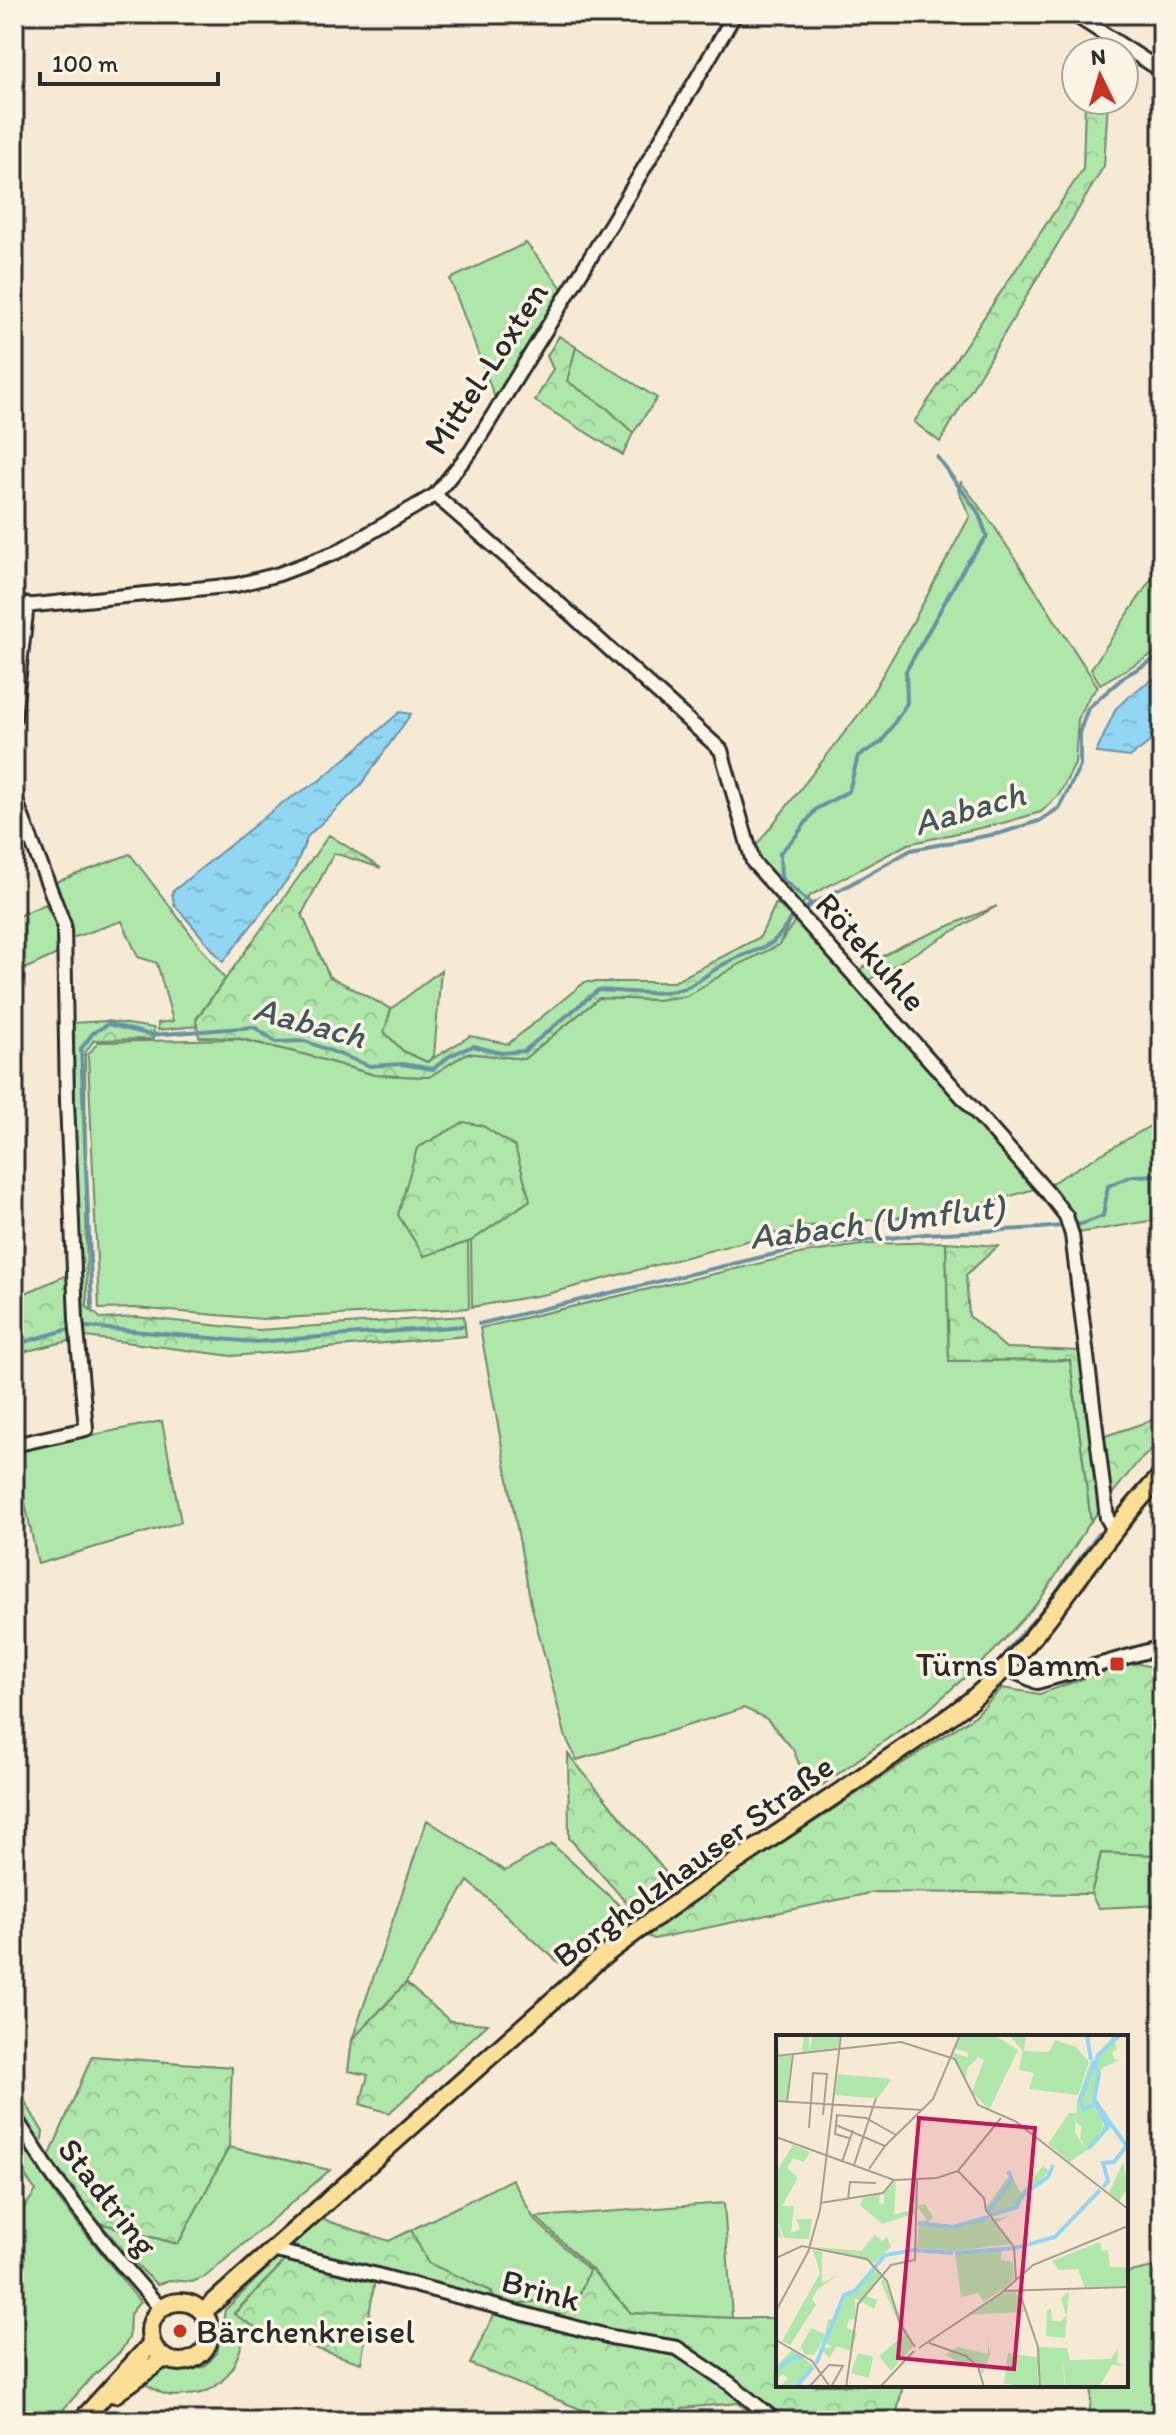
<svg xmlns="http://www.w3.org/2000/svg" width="1176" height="2435" viewBox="0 0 1176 2435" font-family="Itim,sans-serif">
<defs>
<pattern id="forest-crowns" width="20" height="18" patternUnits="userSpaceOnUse" patternTransform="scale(2)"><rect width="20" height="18" fill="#afe6aa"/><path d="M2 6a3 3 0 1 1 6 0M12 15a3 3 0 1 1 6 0" fill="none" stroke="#97c592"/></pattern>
<pattern id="water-ripples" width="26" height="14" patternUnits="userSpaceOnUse" patternTransform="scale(2)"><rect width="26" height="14" fill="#91d7f3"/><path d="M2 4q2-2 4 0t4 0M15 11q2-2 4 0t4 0" fill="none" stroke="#7db9d0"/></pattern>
</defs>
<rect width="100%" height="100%" fill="#f7ead5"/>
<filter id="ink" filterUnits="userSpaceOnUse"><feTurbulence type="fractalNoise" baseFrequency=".0125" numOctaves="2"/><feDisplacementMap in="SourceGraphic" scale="16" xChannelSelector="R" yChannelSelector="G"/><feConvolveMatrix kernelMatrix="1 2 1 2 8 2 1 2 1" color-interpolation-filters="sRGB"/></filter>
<g filter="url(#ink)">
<path fill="#afe6aa" stroke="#6d886a" stroke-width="2" d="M526,243l36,45 -67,110 -45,-119z
M576,347l81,51 -24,35 -25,-24 -41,-28z
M961,482l33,44 104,161 -9,10 -11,22 -3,45 -16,31 -18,17 -38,11 -95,21 -97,51 -11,12 -40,-45 -5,-15 108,-138 51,-89 56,-104 -12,-26z
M1162,563v86l-62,35 -9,-15z
M130,854l95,125 -29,40 1,7 -39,4v-7l15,-2 -16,-58 -19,-6 -16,-36 -53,18 -16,-56z
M45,904l11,19 1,31 -43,20v-56z
M997,906l-132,76 -6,-10 4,-5 38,-21z
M796,919l242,269 -83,24 -156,15 -252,67 -75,13 -1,-66 59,-41 -106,56 44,-14 1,66 -206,11 -128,-11 -36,1 -11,-254 10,-13 141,-3 68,16 67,20 54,2 39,-24 57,6 75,-61 58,2 122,-55z
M441,970l-7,86 -7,6 -24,-11 -19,-19 7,-23z
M1162,1119v100l-84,14 -4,-16 -26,-32z
M946,1242l3,119 121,-1 21,161 -51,79 -48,53 -64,57 -117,83 -18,-44 -26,-30 -23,-11 -167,52 -11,-22 -35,-134 -51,-276 324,-75 65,-9z
M162,1421l19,101 -143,42 -24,-113z
M427,1820l78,51 47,-27 77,70 -70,49 -91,-82 -62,102 -54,57z
M1101,1853l61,2v50l-64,3 -7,-14z
M14,2083l29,49 -2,13 -27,-44z
M14,2133l45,67 81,102 -10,12 -1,24 -8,13 -28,25 -40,45h-39v-199l22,-31 -22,-30z
M229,2147l101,23 -125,107 -13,5 -23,-2 -12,5 -27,-27 -30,-35 78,21z
M512,2179l22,40 55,51 -9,26 -82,10 -7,-15 -64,-28 -16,-33z
M724,2203l8,115 -102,-5 -40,-45 -54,-51z
M277,2259l8,2 -51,52 25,17h-13c-8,32 -21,64 -59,65 -6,0 -14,2 -19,0 -8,-1 -16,-8 -23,-11l-9,7 -4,-2 32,-20 19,1 21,-3 13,-14 8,-43z
M1162,2265v156h-73l3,-36h34v-112z"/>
<path fill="url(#forest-crowns)" stroke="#6d886a" stroke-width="2" d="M1085,100h23l-4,66 -164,276 -26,-20 169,-253z
M559,336l17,11 -9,34 41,28 25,24 -10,22 -88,-54 18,-32 -6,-13z
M329,835l52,33 -47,-15 -32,61 27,62 62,33 -7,23 19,19 24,11 43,-26 38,8 77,-62h89l86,-45 16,-34 16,14 -13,28 -43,21 -49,30 -30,4 -58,-2 -75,61 -57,-6 -38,24 -54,-2 -68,-20 -69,-17 -39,-1 -3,-17z
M107,1021l47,7 -1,11 -59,1 -9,13 2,254 15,12 35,-2 121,13 206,-14 2,20 -234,20 -146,-19 -72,17v-56l53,-23 3,-252z
M464,1122l19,4 32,21 15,53 -59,41 -47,15 -26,-41 19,-67z
M946,1242l52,4 -32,29 3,41 37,32 75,3 20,158 -10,12 -21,-161 -121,1z
M1162,1417v23l-25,23 -28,35 -7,-61z
M1130,1662l27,6 5,12v175l-61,-2 -10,41 -216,-2 -221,47 -6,-3 43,-33 285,-188 26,-27 38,6z
M568,1754l105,127 -39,30 -65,-73z
M406,1983l44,38 38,3 -99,89 -29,-9 8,-29 -20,-4 4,-31z
M92,2056l140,11 -3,80 -51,97 -78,-21 -51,-66z
M321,2219l68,22 22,-11 17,33 63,28 -1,11 -166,-45 -33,-12z
M285,2261l90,19 -14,83 -102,-33 -25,-16z
M590,2268l41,45 101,5h46v67h125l-8,36h-135l-22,-18 -56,5 -4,13h-69l-139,-57 28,-58 81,-10z"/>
<path fill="url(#water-ripples)" stroke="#6892a3" stroke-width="2" d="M1162,674v55l-7,9 -25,19 -34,-4 20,-45 26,-22z
M400,712l11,2 -52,73 -51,49 -15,36 -70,90 -49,-58 -2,-12 110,-89 37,-22z"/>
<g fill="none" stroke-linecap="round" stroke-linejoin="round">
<path stroke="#6892a3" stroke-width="4" d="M811,904l-30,-26 -1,-25 16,-17 20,-27 33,-18 9,-35 24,-14 25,-39 -1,-32 59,-105 22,-30 -9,-24 -41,-55
M805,908l44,-23 62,-35 90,-17 38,-12 20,-13 21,-42v-36l8,-22 37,-32 37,-21
M92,1309l-11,-260 12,-16 15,-9 43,11 103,-8 22,15 29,-1 65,25 32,-2 31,5 18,-14 22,-9 28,7 23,-2 74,-61c27,1 62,7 87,-2 15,-6 28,-19 43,-26 30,-15 46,-10 63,-45
M479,1324l321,-76 125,-14 116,-6 41,-4 21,-8 5,-30 24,-10 30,-1
M14,1345l52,-15 22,-3 167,15 209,-16
M1006,1652l40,-46 52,-72"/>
<defs>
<path id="minor" d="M1073,14l89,57
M435,495l98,85 188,170 32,112 295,331 18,23 6,19 35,283 7,12
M14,607l222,-22 43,-11 58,-22 98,-57 36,-44 143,-232 121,-205
M14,718l13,-114
M14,796l50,129 3,176 9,218 10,110 -72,16
M1008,1665l7,7 22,10 125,-35
M14,2116l40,62 62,79 45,52
M272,2250l101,24 238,63 66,11 52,35 47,38"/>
<path id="major" d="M150 2332a30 30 0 1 1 60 0a30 30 0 1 1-60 0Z
M203,2312l393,-350c92,-72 193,-134 289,-201 28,-20 58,-38 85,-60 77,-64 123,-155 192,-226
M115,2394l49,-36
M81,2421l71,-78"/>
</defs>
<use href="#minor" stroke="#2b2b2b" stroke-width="18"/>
<use href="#major" stroke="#2b2b2b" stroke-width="22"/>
<use href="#minor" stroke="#fcf5e5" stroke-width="12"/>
<use href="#major" stroke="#fbdf96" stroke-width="16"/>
</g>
</g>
<g fill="#c8321e" stroke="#fcf5e5" stroke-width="3">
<rect x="1109" y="1656" width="16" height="16" rx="4"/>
<circle cx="180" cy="2331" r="8"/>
</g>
<g text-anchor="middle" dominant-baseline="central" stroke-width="7" stroke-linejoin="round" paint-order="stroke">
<g font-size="34" fill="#2b2b2b" stroke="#fcf5e5">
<text transform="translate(486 368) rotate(-57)">Mittel-Loxten</text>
<text transform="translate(871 952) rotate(48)">Rötekuhle</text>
<text transform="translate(693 1861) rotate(-36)">Borgholzhauser Straße</text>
<text transform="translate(108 2197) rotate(52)">Stadtring</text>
<text transform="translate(541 2290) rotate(15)">Brink</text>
</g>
<g font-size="34" fill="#2b2b2b" stroke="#fcf5e5" text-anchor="end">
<text x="1101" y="1664">Türns Damm</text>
<text x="196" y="2331" text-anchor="start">Bärchenkreisel</text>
</g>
<g font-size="36" font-style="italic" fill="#44565d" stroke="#fcf5e5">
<text transform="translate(969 808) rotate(-16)">Aabach</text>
<text transform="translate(310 1022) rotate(15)">Aabach</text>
<text transform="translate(877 1221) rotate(-7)">Aabach (Umflut)</text>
</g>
</g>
<g transform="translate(776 2035)">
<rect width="352" height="352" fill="#f7ead5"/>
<path d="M28,0h5v16l4,-16h27l-2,14 -36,4zM185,0h33l24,15 -29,60 -17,-18 12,-32 -6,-3 -10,10 -3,14 -13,-24 1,-4 15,4v-5l-13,-3zM233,0h17l-2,16 25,1 6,-12 21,7 13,15 -11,33 -49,-6 5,-16 -15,-3 4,-19zM62,39l20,2 14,22 -37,-3zM319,70l9,17 -6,15 -4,8 -24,17 -22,-18 21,-31h7l-1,19 6,11 5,5 -6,-9 4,-30zM17,110l17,7 -6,10 -11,-4 -6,10 11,10 -16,28h12l-3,27 9,-4 -4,-10h16l-3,20 -25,-1 -7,-19 5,20 -6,-4v-63zM347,127l5,26 -9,13 -10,-8zM267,131l6,5 -32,35 -27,9 -4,-7 24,-34 11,19zM120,146l-2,34 22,-7v5l-34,11 -22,-19 4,-8 16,-2 -1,8 5,1v-11zM149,169l8,13 -5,5 19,5 63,-11 -15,7 16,21 -57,7 -37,-3 2,-25 8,-3 -10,-14zM99,200l7,6 5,-4 4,10 -17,16 -58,-16 45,4zM324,207l2,9 6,-1 2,17h18v20l-43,1 -7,-19 -19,1 -7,-9zM226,214l-1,11 12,2 1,16 -6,7 -24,17 -6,-9 -17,4 -6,-44zM98,231l9,10 -18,20 13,4 -4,9 -19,-11 1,22 -6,-1 -4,8 11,6 -2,7 -6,11 -12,-5 -8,12 -8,-9 11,-2 -7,-4 20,-48 10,-2zM108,243l29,68 -22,25 -12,-15 25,-21 -23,-53zM293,257l-4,46 -19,-2 1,-26 4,-1 1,12h10l4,-6 -5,-17zM52,284l5,1 -3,10 -16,25 -10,-1 -3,-8 10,-18 14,6zM263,312l28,1 3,12 42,-1 -9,13 -40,-9 2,24h-24l-4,-20 2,20 -35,-3 4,-31 28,4zM82,318l15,4 -4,21 -18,-5z" fill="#afe6aa"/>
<path d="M0,0l4,21h12l-6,45h-10zM338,0h5l-6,3 4,11 -5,3 3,8 7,-1 -20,9 -8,27 32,49 -16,-18 -15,19 10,-23 -10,-17 -11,4 1,21 -9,-8 1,-21 13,-37zM82,41l27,2 6,2 -13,18h-6zM37,215l9,2v31l16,-8 -20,14 -6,10 4,6 -26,40 -8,-4 38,-68zM240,257l9,20 -59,3 37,-22zM212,305l2,15 -7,19 -12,-12 -7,3 -19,-10 13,-8 30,7zM342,313l-1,14 7,4 -12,-1 -13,22h-33l-3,-24 40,9zM17,314l21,18 -18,20h-17l9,-8 -5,-5 -7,6v-14z" fill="#afe6aa"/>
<path fill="none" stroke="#91d7f3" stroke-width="4" d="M311,0l4,25M316,26l7,13 -5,26 32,45M320,31l2,-11 22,-20M312,114l20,-22 -12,-23 -12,5 -4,-9 13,-34M327,152l5,-6 -5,-18 11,-1 14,-18M213,176l23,-31 -4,-9M215,180l26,-8 3,-10 28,-20 5,-12M142,188l35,4 36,-10M179,218l60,-5 40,-11 45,-47M40,329l28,-69 11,-4 30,-36 29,-5 39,3M0,335l18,-13 9,1M20,352l17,-20"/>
<path fill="none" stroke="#a59e91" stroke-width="2" d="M0,21l125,-14 54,17 23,46 37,16 113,88M0,66l146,9M11,67l6,-48M60,90l1,-10 29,3 30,17M33,93l4,-55 14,1 -4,41M0,102l118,43 43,-2 21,-7 43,-53M73,103l-14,-4 1,-9 49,21M66,127l11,-32M78,130l22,-67M93,134l16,-23 48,-47 27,-64M182,136l26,27 2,12 28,37 2,32M72,164l2,-17 26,1M44,168l63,-10 11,-13M32,217l12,-42 21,-175M0,223l26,-12 65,13 20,22 13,43 15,23M228,256l124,-4M243,256l19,56 2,40M0,276l33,-61M0,305l36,21 18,26M153,308l37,13 12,11 6,20M143,313l81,-54 33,-29 95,-39M33,352l20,-22 14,1 -12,21M70,352l12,-83 33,-39 24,-5 2,-82M104,352l34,-36"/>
<path fill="#c2185b" fill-opacity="0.15" stroke="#c2185b" stroke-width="4" d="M143,83l116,10 -21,241 -116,-11z"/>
<rect width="352" height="352" fill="none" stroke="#2b2b2b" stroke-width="4"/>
</g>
<rect width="1176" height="2435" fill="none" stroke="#fcf5e5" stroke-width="48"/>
<rect x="24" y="24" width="1128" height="2387" fill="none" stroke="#2b2b2b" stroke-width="3" filter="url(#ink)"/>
<g transform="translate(1100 76) rotate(355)"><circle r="38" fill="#fcf5e5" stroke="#a8a49b" stroke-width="2"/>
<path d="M0-6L14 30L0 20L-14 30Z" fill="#c8321e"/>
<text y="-12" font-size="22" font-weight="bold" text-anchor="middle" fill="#2b2b2b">N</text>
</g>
<path d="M40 72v12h178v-12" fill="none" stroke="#2b2b2b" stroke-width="4"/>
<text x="52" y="72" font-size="24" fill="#2b2b2b" stroke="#fcf5e5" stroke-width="6" paint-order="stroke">100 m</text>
</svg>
